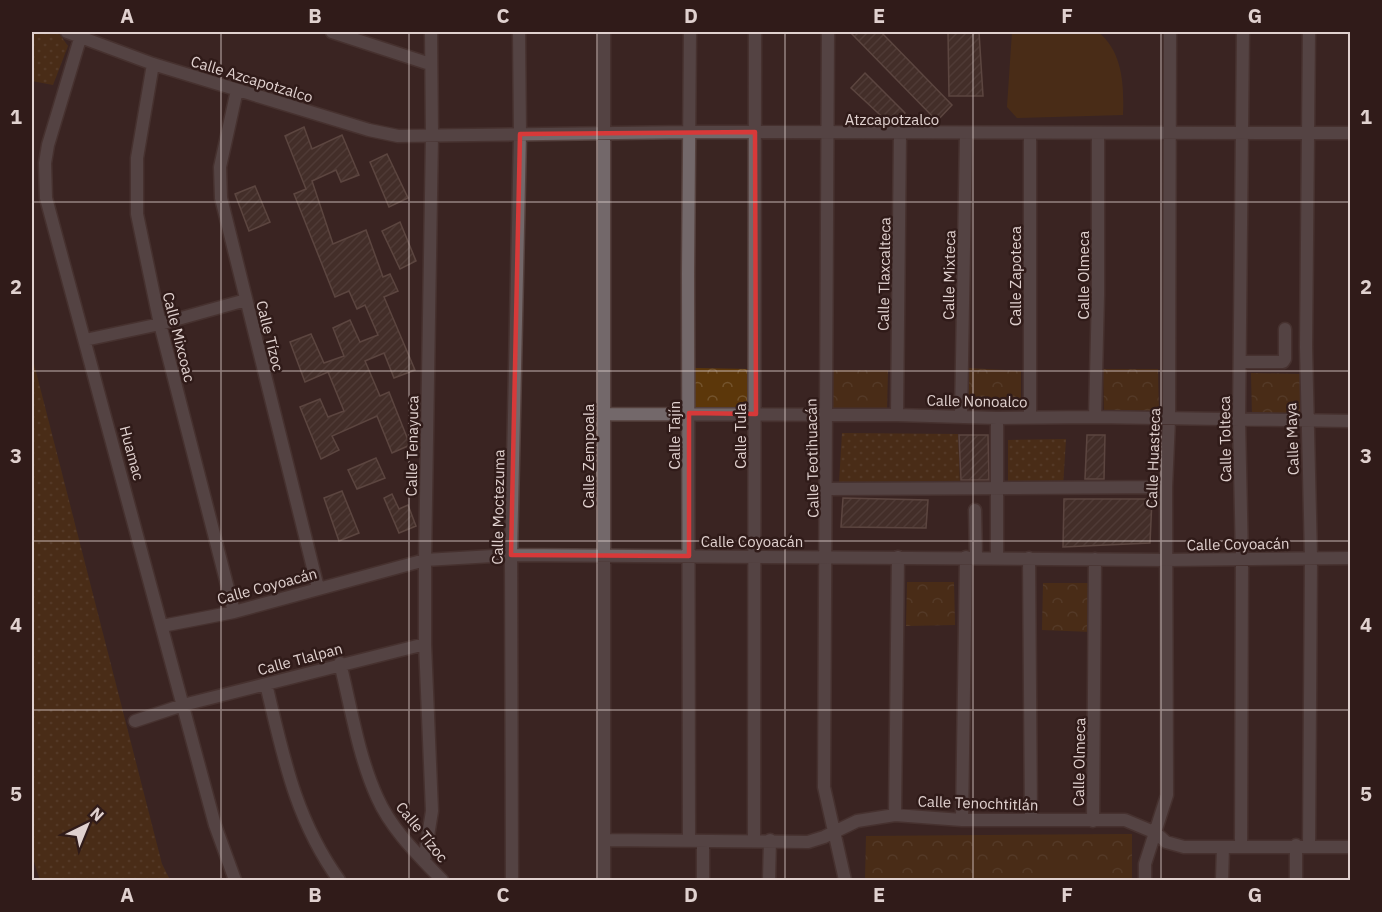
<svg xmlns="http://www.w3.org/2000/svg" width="1382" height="912" viewBox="0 0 1382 912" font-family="'IBM Plex Sans',sans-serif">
<defs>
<pattern id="grass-dots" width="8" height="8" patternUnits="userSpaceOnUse" patternTransform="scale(1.5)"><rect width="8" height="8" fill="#5c370a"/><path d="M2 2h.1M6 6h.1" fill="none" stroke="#73532d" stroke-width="1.8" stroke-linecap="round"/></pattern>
<pattern id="park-crowns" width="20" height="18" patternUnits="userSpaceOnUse" patternTransform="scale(1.5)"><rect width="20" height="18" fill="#5c370a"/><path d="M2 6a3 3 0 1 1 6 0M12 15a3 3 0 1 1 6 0" fill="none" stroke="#73532d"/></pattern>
<pattern id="building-hatch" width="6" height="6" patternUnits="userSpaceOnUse" patternTransform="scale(1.5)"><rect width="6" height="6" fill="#4f3b31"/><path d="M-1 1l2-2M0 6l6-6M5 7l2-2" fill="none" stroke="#68564e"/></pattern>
</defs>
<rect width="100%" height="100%" fill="#3a2522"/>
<path fill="url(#grass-dots)" d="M32,32h26l10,14 -15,39 -21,-4z
M32,356l130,508 8,16h-130l-8,-24z
M842,433l116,1 2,51 -121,-2z
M1066,439l-3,48 -55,-1v-46z"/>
<path fill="url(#park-crowns)" d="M694,368l54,1 1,44 -55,-1z
M968,368l53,3v35l-53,-1z
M1103,369h55l1,45 -55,-1z
M832,370h56l-1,42h-55z
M1251,373l51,1 1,40 -51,1z
M907,582h47l1,43 -49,1z
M1043,583h49v49l-50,-2z
M1132,834v46h-267l1,-44z"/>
<path fill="#5c370a" d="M1012,32h86c25,20 26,53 25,83l-106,3 -10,-11z
M1045,860l24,2 -1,18h-23z
M1072,862l22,1v17h-22z"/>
<path fill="url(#building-hatch)" stroke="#856e64" stroke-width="1.5" d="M850,32h31l71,73 -15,16z
M948,32h31l4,64h-34z
M865,73l40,40 -12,11h-3l-39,-36z
M304,127l8,22 30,-14 17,40 -18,7 -5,-12 -24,11 21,63 33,-14 17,47 7,-3 8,17 -14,6 31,73 -21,8 -10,-25 -19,8 15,35 9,-4 21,53 -18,8 -15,-37 -45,20 7,14 -18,9 -21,-52 20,-8 8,18 16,-6 -16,-39 -23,10 -15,-40 21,-8 13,29 20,-7 -11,-28 17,-8 10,22 18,-7 -13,-30 -8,4 -8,-18 -14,6 -41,-103 12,-5 -21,-53z
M387,154l21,44 -19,9 -19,-45z
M255,186l15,36 -21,9 -14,-37z
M400,222l16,39 -16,8 -18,-38z
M959,435h29l1,45h-28z
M1087,435h18l-1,44h-19z
M376,458l9,20 -28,11 -9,-19z
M342,491l17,42 -20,8 -15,-43z
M392,494l7,15 9,-4 8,21 -17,7 -15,-35z
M843,498l85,2 -2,28 -85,-1z
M1064,499h88l-2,44 -87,4z"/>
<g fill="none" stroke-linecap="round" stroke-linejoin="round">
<defs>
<path id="minor" d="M67,32l86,32 216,66 29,6 290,-4 662,1
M82,32l-34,113 -3,18 1,35 169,627 20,55
M332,32l98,32
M604,32v848
M828,32l-4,755 21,93
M153,64l-16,94v56l23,110 74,288
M237,90l-17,77 1,31 97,390
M1030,135v282
M85,340l75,-16 86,-24
M1240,362h43l2,-3v-30
M604,414l293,1 100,3 98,-1 255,4
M897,415l3,-281
M961,417l5,-282
M1095,417l3,-122v-161
M997,418v140
M828,489l338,-2
M975,510l1,47
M1029,558l2,262
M162,626l72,-14 191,-52 86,-5 656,5 183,-2
M340,663c11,44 18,92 37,134 14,32 41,58 65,83
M266,684c17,71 29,135 73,196
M135,721l48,-16 242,-61
M895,815l3,-258
M962,820l4,-263
M1093,821l2,-262
M689,839l-1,-566 2,-241
M604,840l204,2 16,-5 33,-16 38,-6 67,5h163l31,13 10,9 18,5h166
M754,840l1,-808
M1241,846l1,-287 -3,-138 4,-389
M1309,846l2,-289 -5,-210 3,-315
M424,861l8,-50 -7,-167v-84l7,-425 -1,-103
M512,880l-1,-325 9,-421 -1,-102
M703,880v-39
M769,880l1,-40
M1145,880v-16l22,-69 -1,-308 3,-67 1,-388
M1222,880l1,-33
M1296,880v-35"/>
</defs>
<use href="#minor" stroke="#55413e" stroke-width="15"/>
<use href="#minor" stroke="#73686a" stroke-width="12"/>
</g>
<path d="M0 0H1382V912H0ZM755,132l1,282 -67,-1v143l-178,-1 9,-421z" fill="#3a2522" fill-opacity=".55" fill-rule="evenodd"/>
<path fill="none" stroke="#d73939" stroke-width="4.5" stroke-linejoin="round" d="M755,132l1,282 -67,-1v143l-178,-1 9,-421z"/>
<path fill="none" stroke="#e0d1cf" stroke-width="1.5" stroke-opacity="0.55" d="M221,32v848M409,32v848M597,32v848M785,32v848M973,32v848M1161,32v848M32,202h1318M32,371h1318M32,541h1318M32,710h1318"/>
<g text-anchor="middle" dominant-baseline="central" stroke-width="5" stroke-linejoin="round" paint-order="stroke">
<g font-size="15" fill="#e0d1cf" stroke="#301b19">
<text transform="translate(252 79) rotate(17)">Calle Azcapotzalco</text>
<text x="892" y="119">Atzcapotzalco</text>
<text transform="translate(884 274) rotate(-89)">Calle Tlaxcalteca</text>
<text transform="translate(949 275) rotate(-89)">Calle Mixteca</text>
<text transform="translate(1083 275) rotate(-90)">Calle Olmeca</text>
<text transform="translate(1015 276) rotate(-90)">Calle Zapoteca</text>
<text transform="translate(270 336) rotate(76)">Calle Tízoc</text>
<text transform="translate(179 337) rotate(76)">Calle Mixcoac</text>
<text transform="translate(977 401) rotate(1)">Calle Nonoalco</text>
<text transform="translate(674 435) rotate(-90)">Calle Tajín</text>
<text transform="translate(740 436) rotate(-90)">Calle Tula</text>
<text transform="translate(1225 439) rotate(-91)">Calle Tolteca</text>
<text transform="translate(1292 439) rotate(-92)">Calle Maya</text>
<text transform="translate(412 446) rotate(-89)">Calle Tenayuca</text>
<text transform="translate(132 453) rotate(75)">Huamac</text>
<text transform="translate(588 456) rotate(-90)">Calle Zempoala</text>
<text transform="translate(812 458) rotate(-91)">Calle Teotihuacán</text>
<text transform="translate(1153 458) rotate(-88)">Calle Huasteca</text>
<text transform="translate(498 507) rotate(-89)">Calle Moctezuma</text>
<text x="752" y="541">Calle Coyoacán</text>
<text transform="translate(1238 544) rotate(-1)">Calle Coyoacán</text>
<text transform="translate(267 586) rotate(-15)">Calle Coyoacán</text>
<text transform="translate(300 659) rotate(-15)">Calle Tlalpan</text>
<text transform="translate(1079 762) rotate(-89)">Calle Olmeca</text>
<text transform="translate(978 803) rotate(2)">Calle Tenochtitlán</text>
<text transform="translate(422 832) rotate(51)">Calle Tízoc</text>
</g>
</g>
<rect width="1382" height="912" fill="none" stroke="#301b19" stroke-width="66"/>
<g transform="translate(87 825) rotate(43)" stroke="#301b19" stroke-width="4.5" paint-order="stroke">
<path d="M0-4.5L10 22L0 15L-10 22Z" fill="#e0d1cf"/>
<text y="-9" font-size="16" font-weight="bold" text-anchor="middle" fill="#e0d1cf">N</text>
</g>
<rect x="33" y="33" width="1316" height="846" fill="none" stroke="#e0d1cf" stroke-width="2"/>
<g font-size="20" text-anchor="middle" font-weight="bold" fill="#e0d1cf">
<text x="127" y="23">A</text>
<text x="315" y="23">B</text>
<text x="503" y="23">C</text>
<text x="691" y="23">D</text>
<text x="879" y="23">E</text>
<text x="1067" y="23">F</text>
<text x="1255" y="23">G</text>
<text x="16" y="124">1</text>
<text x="1366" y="124">1</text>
<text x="16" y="294">2</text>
<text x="1366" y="294">2</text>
<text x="16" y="463">3</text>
<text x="1366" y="463">3</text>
<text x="16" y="632">4</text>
<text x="1366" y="632">4</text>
<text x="16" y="801">5</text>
<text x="1366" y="801">5</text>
<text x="127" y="902">A</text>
<text x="315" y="902">B</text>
<text x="503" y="902">C</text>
<text x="691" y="902">D</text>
<text x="879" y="902">E</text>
<text x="1067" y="902">F</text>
<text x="1255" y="902">G</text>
</g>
</svg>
